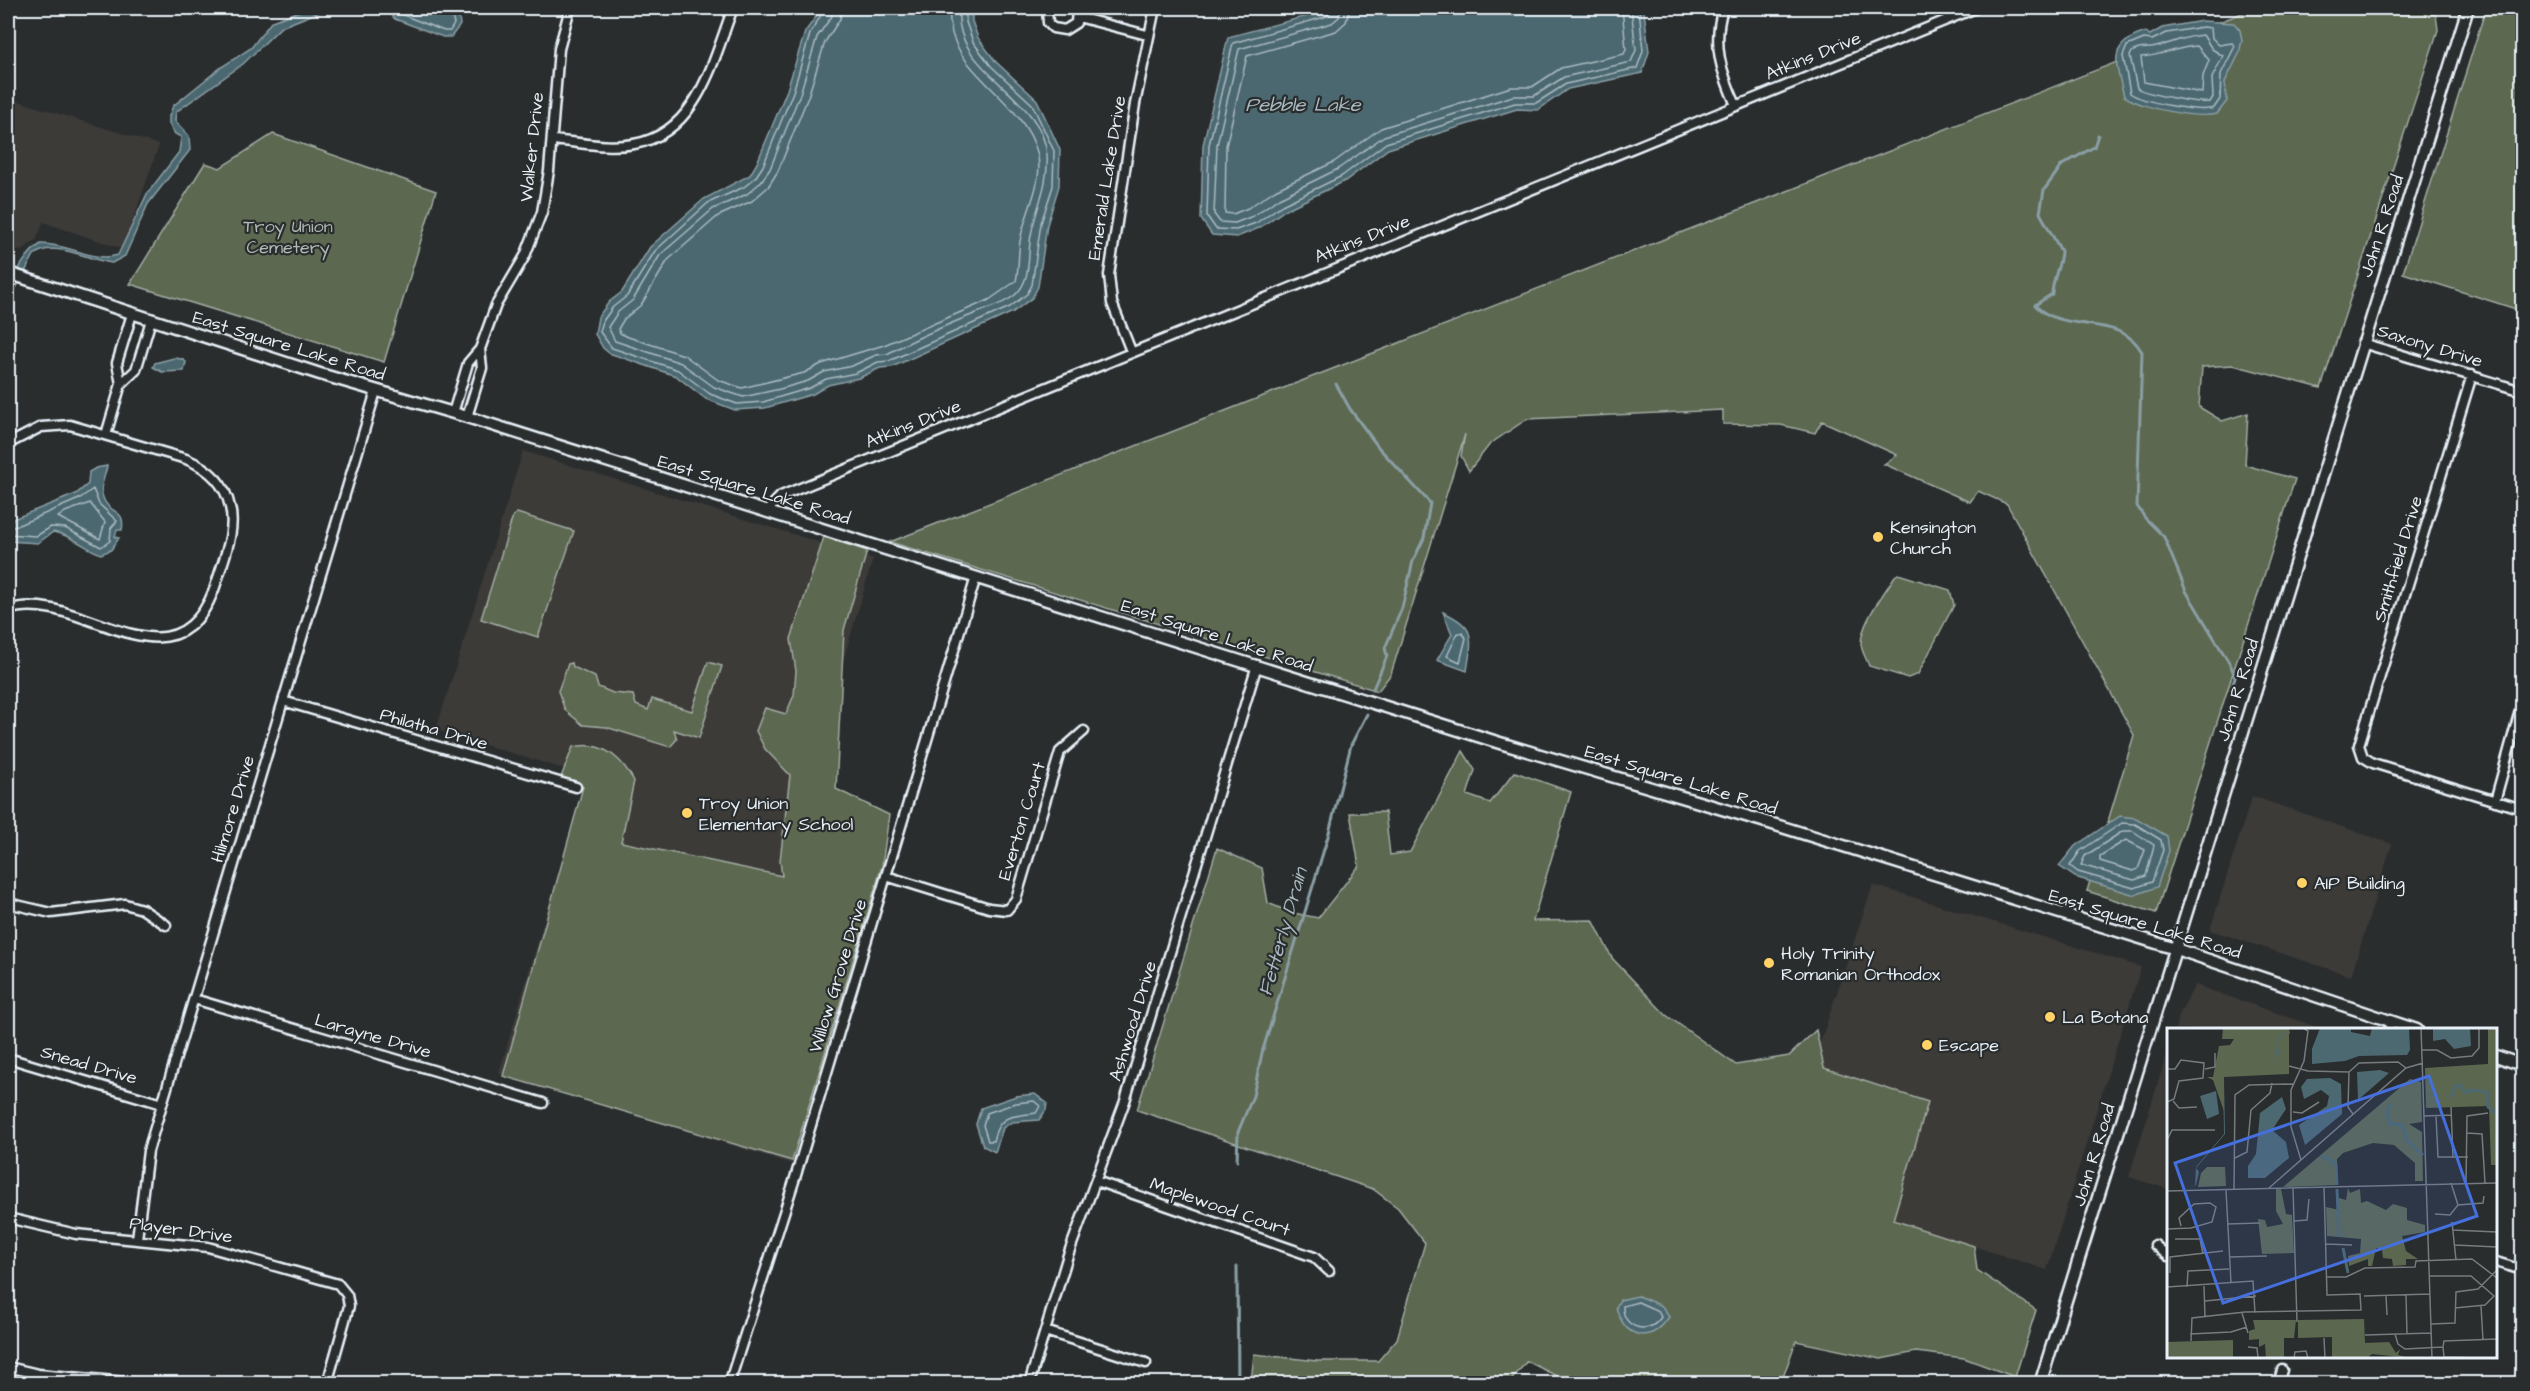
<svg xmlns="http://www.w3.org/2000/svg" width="2530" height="1391" viewBox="0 0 2530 1391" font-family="'Architects Daughter',sans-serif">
<rect width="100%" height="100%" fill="#2a2d2e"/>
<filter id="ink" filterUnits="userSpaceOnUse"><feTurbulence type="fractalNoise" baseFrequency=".0167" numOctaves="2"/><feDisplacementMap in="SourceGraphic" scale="12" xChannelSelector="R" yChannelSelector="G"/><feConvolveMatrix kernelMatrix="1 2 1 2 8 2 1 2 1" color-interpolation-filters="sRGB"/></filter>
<g filter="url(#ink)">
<path fill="#3e3a39" d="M8,98l151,47 -36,104 -80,-27 -6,17 -16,12 -13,-5z
M523,451l350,108 -82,279 91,28 -90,298 -293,-91 88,-297 -151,-46z
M2252,796l140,48 -41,132 -141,-46z
M1873,885l268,82 -94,303 -154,-50 35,-118 -115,-38z
M2195,985l125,43 -1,1h-144l5,-16z
M2168,1050v139l-39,-12z"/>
<path fill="#5c674f" stroke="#a2aca4" stroke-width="1.5" d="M2255,8h162l19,7 2,15 -117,358 -88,-23 -31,2 -3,40 23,14 26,-8 -3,52 50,14 -139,434 -69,-22 47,-156 -127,-231 -29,-13 -8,11 -86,-38 13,-9 -75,-34 -7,12 -34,-8 -58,-1v-14l-196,9 -37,25 -21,27 -8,-15 4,-22 -74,240 -13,17 -488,-149z
M2486,8h36v303l-119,-38z
M273,134l163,57 -52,171 -254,-78 75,-121 15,5z
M517,513l57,18 -36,106 -57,-18 32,-103z
M824,537l43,14 -23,79 -8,159 53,26 -7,51 -90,295 -289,-85 80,-289 -22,-10 12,-30c28,-7 48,10 61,34l-13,61 161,34 -2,-15 10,-86 -25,-26 -9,-18 9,-23 21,6 8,-19 2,-24 -5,-32z
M1898,574l52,16 4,15 -36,69 -10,4 -39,-12c-2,-6 -8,-16 -8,-22 0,-22 23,-50 34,-68z
M708,662l14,4 -23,72 -25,-8 3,9 -7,8 -64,-20 -23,-2 -18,-15 -7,-19 10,-27 4,-1 1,4 22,10 3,10 15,6 20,2 3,10 12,5 4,-11 40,12z
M1463,751l12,19 -8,25 23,8 25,-31 56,20 -38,129 60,-1 19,38 54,57 70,50 53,-9 27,-26 8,38 104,34 -35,118 81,26 3,24 59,40 -21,67 -51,-19 -48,-6 -35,7 -85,-18 -15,42h-211l-43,-22 -18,22h-258l3,-29 63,7h61l19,-22 28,-96 -27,-35 -25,-19 -236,-79 80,-262 45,20 6,35 21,9 29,6 41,-52 -9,-53 35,-1 5,43 20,-3z"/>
<path fill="#4c6870" stroke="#8a9fa6" stroke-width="1.5" d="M308,8h21l-48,19 -38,37 -67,48 -1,9 14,15 1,14 -42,54 -23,52 -13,7c-22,-2 -59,-24 -78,-8l-26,48c-1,-18 17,-50 33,-59 27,-1 51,19 77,11l29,-61 32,-42 2,-15 -6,-3 -6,-10v-8l4,-10 47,-38 31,-20 21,-27z
M395,8h59l5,9 1,8 -9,12h-8l-48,-18 -10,-10z
M822,8h150v13l6,17 18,24 41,38 23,50 -1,36 -12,39 -9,62 -6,11 -19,14 -121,55 -12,1 -21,10 -31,7 -15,9 -48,14 -30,2 -29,-11 -30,-23 -67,-23 -6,-5 -8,-14 3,-17 11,-15 13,-10 28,-45 54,-48 46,-24 7,-12 30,-73 18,-58z
M1337,8h310l-3,3 5,41 -7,21 -74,16 -30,21 -21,-1 -129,40 -43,32 -60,29 -26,18 -22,9 -25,-2 -11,-16 2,-74 25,-108z
M2202,21l32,2 6,7 2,10 -3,14 -14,28 2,19 -10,13c-21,5 -76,-6 -93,-18 -8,-32 -18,-52 22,-64l4,3 12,-7z
M174,358l8,1 4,3 -2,9 -22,1 -9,-5 2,-4z
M107,466c-2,12 -9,22 -3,34 7,15 22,9 18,30h-5l-2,7 4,1 -8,12 -10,4c-17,-6 -29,-19 -48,-22l-15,11 -30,-2v-20l68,-27 12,-10 1,-12 7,-4z
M1443,612c34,15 29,26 24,59l-30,-11 15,-26z
M2120,816l16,2 31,18 2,15 -12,36 -22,8 -60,-18 -16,-11 16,-20z
M1035,1094l12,9 -1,7 -7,10 -27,2 -9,6 -8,24 -12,-6 -7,-22 5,-16 35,-12z
M1638,1296l24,10 7,11c-19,28 -44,22 -53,-10l4,-7z"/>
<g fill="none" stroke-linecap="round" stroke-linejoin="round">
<path stroke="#aabac2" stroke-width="1.5" d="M391,8l7,5 46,18h6l4,-7 -4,-16
M825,8l-15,26 -17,58 -30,74 -8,12 -11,9 -36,16 -53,48 -28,45 -14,11 -10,14 -3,11 12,16 66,22 32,24 27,10 26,-2 47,-14 16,-9 30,-6 22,-11 11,-1 121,-54 17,-13 5,-9 9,-62 12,-37 1,-35 -22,-47 -41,-38 -18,-24 -7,-20v-14
M833,8l-1,8 -15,21 -17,57 -30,75 -10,14 -13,11 -34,15 -53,46 -27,45 -15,12 -10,15 7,14 66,22 33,24 29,10 37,-8 28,-8 16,-9 28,-6 24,-11 11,-1c27,-15 57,-28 87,-40 14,-6 29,-9 41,-19 17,-15 12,-39 16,-60 5,-27 18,-51 16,-80 -5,-62 -95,-82 -88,-147
M842,8l-2,11 -15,23 -17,55 -30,74 -10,16 -16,14 -34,15 -50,44 -27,45 -17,14 -6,10 2,4 8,4 56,18 34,25 24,8 62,-15 17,-9 63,-19 105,-45 27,-19c3,-13 2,-27 4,-40 5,-29 25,-60 17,-89 -16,-58 -94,-81 -87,-144
M1333,8l-5,8 -95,27 -24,102 -2,71 9,13 20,1 20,-7 26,-18 60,-29 44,-33 129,-40h21l30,-19 71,-16 6,-17 -4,-43
M1341,8l-2,9 -7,6 -93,26 -22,96 -3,69 6,8 15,1 18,-7 26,-18 59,-29 46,-33 129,-40h21l30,-19 67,-15 5,-12 -5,-42
M1350,8l-4,14 -10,9 -89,25 -21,90 -1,67 8,1 15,-6 27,-18 59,-28 47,-34 130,-41h21l29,-19 63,-14 2,-5 -4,-41
M2203,27l8,1 1,10 7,7 13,-2 3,3 -14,28 -1,25 -6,9c-14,5 -72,-6 -84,-15l-7,-37 4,-10 17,-7 8,1 15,-7z
M2203,35l9,14 11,7 -11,22 1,19 -3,5c-9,2 -65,-8 -73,-14l-7,-32 2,-4c9,-6 15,-2 24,-5 16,-4 30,-11 47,-12z
M2197,46l12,14 -6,16 -1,17 -58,-11 -3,-25c20,-1 37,-10 56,-11z
M90,503l15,19 -5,17 -42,-22 7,-5z
M8,527h6l65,-28 14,-10 6,15 18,17 -6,7 -1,13 -9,6 -36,-19 -14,-1 -15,9 -28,-2
M1458,633h4l4,5 -6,24 -13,-6z
M2122,823l13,1 26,16 2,10 -11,32 -18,6 -56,-16 -8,-6 10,-15z
M2123,831h10l21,14 -8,31 -12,4 -53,-15 4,-9z
M2126,840l19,10 -7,19 -5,2 -33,-10v-5z
M1034,1101l6,5 -4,7c-24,4 -37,0 -43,28h-5l-5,-16 4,-12 29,-10z
M1638,1302l20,9 3,6c-11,19 -39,12 -38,-11z"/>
<path stroke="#8a9fa6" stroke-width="3" d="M2098,135l-4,12 -32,18 -18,25 -4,23 21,38c0,14 -9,28 -9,43l-17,11c27,30 86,7 107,47l-5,154 8,12 19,19 22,54 45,75 4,11 -4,12
M1336,384l14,25 29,39 51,55 -6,35 -11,23 -11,47 -17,40 2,8 -14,33
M1237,1161l1,-29 15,-36 9,-43 67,-220 22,-88 16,-31
M1237,1267l1,117"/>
<defs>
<path id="street" d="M1047,8l1,15 5,5 12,2 11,-7 1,-15
M1723,8c-11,36 -2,64 13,97
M1078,17l69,18
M552,140c26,2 56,9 82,4 64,-11 79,-84 99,-136
M132,314l-15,49 4,21 15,-14 15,-50
M2362,343l160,48
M1131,351l-19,-48 -3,-28 26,-171 20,-96
M2472,375l-113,370 4,12 10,6 149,46
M453,413l15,-50 12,-14 16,-44 29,-49 17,-44 7,-41 10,-122 11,-41
M467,417l15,-49 -2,-19
M106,435l15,-51
M8,444l33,-17 29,-2 116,34c22,9 39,23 44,48 6,23 -5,48 -12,71 -38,127 -139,7 -210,32
M767,511l14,-15 1195,-488
M283,701l293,86
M2495,801l27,-98
M886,876l103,32 18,2 9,-11 44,-147 24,-21
M8,903l43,10 74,-9 17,5 24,16
M194,999l349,104
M2389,1030l3,-9
M8,1058l154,46
M1096,1181l218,76 15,14
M8,1218l68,16 132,13 130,37 9,11 2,11 -22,78
M137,1239l11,-88 228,-760
M2155,1245l13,11
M2496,1262l26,8
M1045,1331l101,32
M8,1367l30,7 109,10
M729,1384l67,-209 180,-598
M1029,1384l39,-129 57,-154 132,-436
M2278,1384l4,-14"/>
<path id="secondary" d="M8,273l312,101 147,43 1033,326 266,79 410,127 241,81
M2496,1056l26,9
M2040,1384l428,-1376"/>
</defs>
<use href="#street" stroke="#e8f1f8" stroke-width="13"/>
<use href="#secondary" stroke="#e8f1f8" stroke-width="15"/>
<use href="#street" stroke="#2a2d2e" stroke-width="8"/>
<use href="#secondary" stroke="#2a2d2e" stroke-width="10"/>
</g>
</g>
<g fill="#ffd166" stroke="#2a2d2e" stroke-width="2">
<circle cx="1878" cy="537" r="6"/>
<circle cx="687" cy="813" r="6"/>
<circle cx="2302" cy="883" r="6"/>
<circle cx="1769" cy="963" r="6"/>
<circle cx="2050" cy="1017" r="6"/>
<circle cx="1927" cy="1045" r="6"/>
</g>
<g text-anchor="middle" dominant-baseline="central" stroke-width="4.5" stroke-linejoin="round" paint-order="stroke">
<g font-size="18" fill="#e8f1f8" stroke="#2a2d2e">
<text transform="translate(1813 56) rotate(-22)">Atkins Drive</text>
<text transform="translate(532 147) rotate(-84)">Walker Drive</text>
<text transform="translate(1107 178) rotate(-81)">Emerald Lake Drive</text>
<text transform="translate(2382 226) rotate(-72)">John R Road</text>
<text transform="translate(1362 239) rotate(-22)">Atkins Drive</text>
<text transform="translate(289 346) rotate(17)">East Square Lake Road</text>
<text transform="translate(2430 346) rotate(17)">Saxony Drive</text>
<text transform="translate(913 424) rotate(-22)">Atkins Drive</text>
<text transform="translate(754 490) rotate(17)">East Square Lake Road</text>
<text transform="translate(2398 559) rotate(-73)">Smithfield Drive</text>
<text transform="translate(1217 636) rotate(18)">East Square Lake Road</text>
<text transform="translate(2238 690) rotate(-73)">John R Road</text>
<text transform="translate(434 729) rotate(16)">Philatha Drive</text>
<text transform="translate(1681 780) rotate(17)">East Square Lake Road</text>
<text transform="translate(233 809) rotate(-73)">Hilmore Drive</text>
<text transform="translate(1022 821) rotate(-73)">Everton Court</text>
<text transform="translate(2145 924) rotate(17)">East Square Lake Road</text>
<text transform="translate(838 976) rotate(-73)">Willow Grove Drive</text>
<text transform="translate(1133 1021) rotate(-73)">Ashwood Drive</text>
<text transform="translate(373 1036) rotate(16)">Larayne Drive</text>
<text transform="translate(89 1065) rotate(16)">Snead Drive</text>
<text transform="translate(2094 1155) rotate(-73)">John R Road</text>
<text transform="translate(1220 1207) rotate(19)">Maplewood Court</text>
<text transform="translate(181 1230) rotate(8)">Player Drive</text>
</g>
<g font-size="18" fill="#b0bab4" stroke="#2a2d2e">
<text x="288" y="226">Troy Union<tspan x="288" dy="21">Cemetery</tspan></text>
</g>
<g font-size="18" fill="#e8f1f8" stroke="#2a2d2e" text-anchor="start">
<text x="1890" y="527">Kensington<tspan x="1890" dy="21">Church</tspan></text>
<text x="699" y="803">Troy Union<tspan x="699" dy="21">Elementary School</tspan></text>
<text x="2314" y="883">AIP Building</text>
<text x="1781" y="953">Holy Trinity<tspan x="1781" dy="21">Romanian Orthodox</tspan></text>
<text x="2062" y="1017">La Botana</text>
<text x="1939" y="1045">Escape</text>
</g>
<g font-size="20" font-style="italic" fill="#aabac2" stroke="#2a2d2e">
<text x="1303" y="105">Pebble Lake</text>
<text transform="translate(1283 932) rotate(-74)">Fetterly Drain</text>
</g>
</g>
<g transform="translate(2167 1028)">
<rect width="330" height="330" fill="#2a2d2e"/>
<path d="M56,0h66v46l-65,3v34l-11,-31 -6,-3h6l6,-31 11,-1 4,-6h-12zM321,0h9v137h-6l-2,-59 -63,2 -1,-40 63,-4zM243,51l11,3 1,40 -13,2 13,8 1,49h-8v-18l-21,-18 -21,-2 -30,10 -6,6v26l-54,2zM40,139h18l1,19 -28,1 3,-14zM181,160l2,5 10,-4 1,14 6,-2 19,9 7,-6 14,4v12l18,5v7l-23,4 4,15 12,8h-12v6l-13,1 -1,-7 -9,-1 -1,-9 -6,-1 -4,18h-4v-7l-19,7 -1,-10 12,-3 1,-14 -34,-3 -1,-29 13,3v-12l7,2zM109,161h5l5,25 6,1 2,38 -32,1 -4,-35 7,1 2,7 16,-3 -7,-13zM197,291l1,24 24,-1 7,11 4,-4 -2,6 12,3 -38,-4 -5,4h-35v-21l-34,1v-18zM86,292h43l-2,18h-10v20h-18l-1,-14 -6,3v-8l-10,1v-9l6,-2zM66,312v18h-65l-1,-16z" fill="#5c674f"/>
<path d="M123,0v6h-8l-4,6 -2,5 3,7 -2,11 -9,13 -44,2 1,56 -29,34 3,4 -3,13 -9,2 -3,14 -17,15 17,-15 3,-14 8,-2 1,-18 28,-33 -1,-56 45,-2 9,-14 -2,-17 2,-6 5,-6 7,1zM153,0h31v4l19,4 2,-8h37l1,22 -3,5 -48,1 -14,5 -33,3v-15zM266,0h37l1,18 -17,3 -9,-10 -12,2zM213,42l9,3 -31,27 -1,-28zM163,50l11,6 1,30 -37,31 -6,-20 28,-19 2,-10 -8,-6 -17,9 -3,-12 6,-8zM49,63l3,23 -12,5 -7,-23zM115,69l4,12 -14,21 14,12 3,16 -24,20h-17v-12l8,-12 4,-41z" fill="#4c6870"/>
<path fill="none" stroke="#4c6870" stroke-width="3" d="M284,69l4,-11 5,-1 6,8 5,-3 16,2 1,15 9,7M223,76l-3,8 3,12 12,1 5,15 16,15M155,128l14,8 1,21M170,161l2,48M176,220l5,25"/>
<path fill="none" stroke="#767b7f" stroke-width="1.5" d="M254,0l11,330M255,22h15l14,8 21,-2 7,-8v-20M122,38l19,5 41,1M0,41h8l6,-9 23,3 -1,15 -24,3 -5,18 -7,3M38,41l10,-2v-14M182,44l10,-9 39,-1 8,6M182,44l-1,35 5,7M6,73l6,7 18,-1M284,79l2,51M126,84l9,1 17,-11M257,88l27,-1M269,88l2,41h30M300,105l15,1 3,49M0,112l5,-10h43M68,130l12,-6 4,-42 19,-17 2,-10M134,132l-10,-33v-37l13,-29 4,-30 -5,-3M284,155l7,22M299,155l1,-67 21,-3M102,160l137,-120 17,-5M126,160l4,134M67,161l1,-94 14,-10 44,-1M59,162l5,93M0,163l330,-8M268,186l15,1 8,-10 25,-2 1,-7M127,193l13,-1 2,-21M285,194l4,38M60,196l33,-1M0,201l24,-1 21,-6 4,-15 -6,-4 -16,1 -15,14 2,8M285,202l45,2M8,211h25l3,15M159,216l26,1M288,217l42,2M62,229l38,-1M3,245v-16l53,-6M262,248h42l23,20 -9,9 -30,3M160,249h19l19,-9 50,-1 1,-6 56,-2 25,19M37,258l1,31M0,259l86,-6 2,32M20,259l1,-16 41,-2M239,267l1,39M197,268l66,-2M219,268l1,19M38,273l51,-5M314,278l2,34M75,285l6,20M264,296l24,-1 1,-31 22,-3 19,-19M23,306l41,-2 16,-5M228,306l3,10 7,5 38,-2M198,307l66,-2M157,310l1,20M24,313l1,-23 53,-6 116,-2 -1,-16 -33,1 -3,-108M81,319l9,1 1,10M276,319l1,-6 53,-2M276,319l1,10 41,1M127,330l1,-6 11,-1 2,7"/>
<path fill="#466fde" fill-opacity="0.15" stroke="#466fde" stroke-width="3" d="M262,48l48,140 -254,87 -48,-140z"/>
<rect width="330" height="330" fill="none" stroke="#e8f1f8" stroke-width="3"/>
</g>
<rect width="2530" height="1391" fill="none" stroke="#2a2d2e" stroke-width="30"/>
<rect x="15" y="15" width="2500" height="1361" fill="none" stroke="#e8f1f8" stroke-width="2" filter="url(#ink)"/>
</svg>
